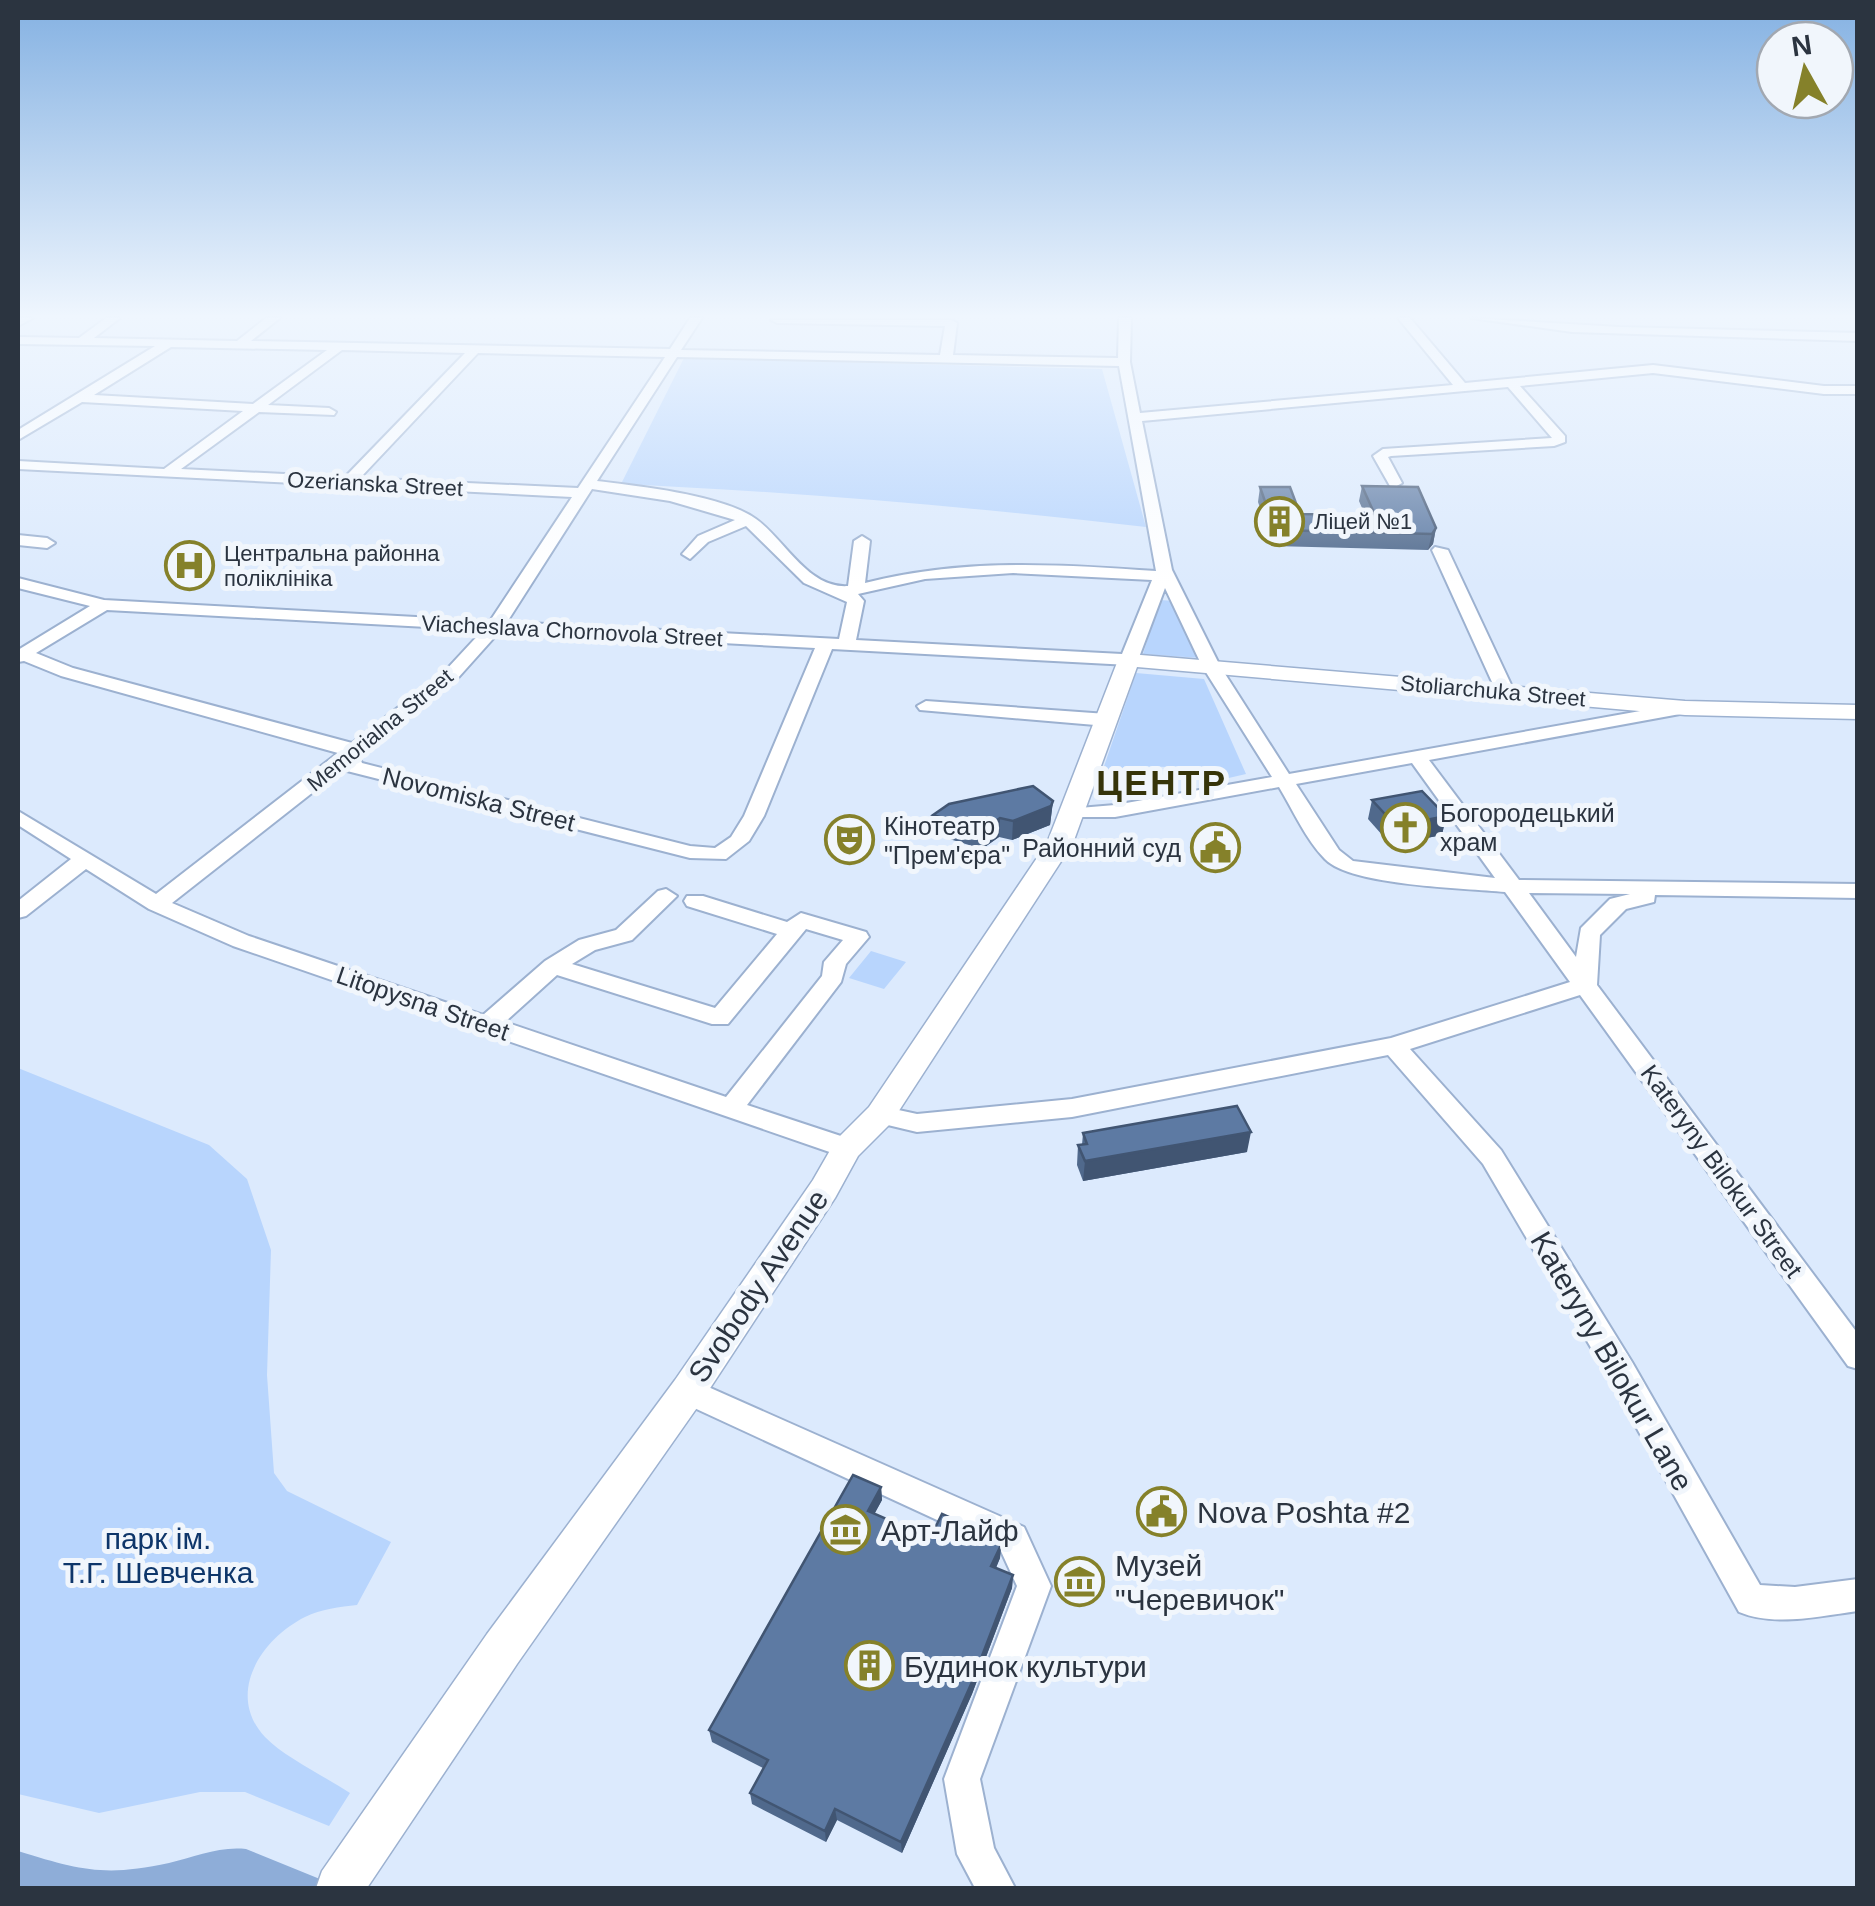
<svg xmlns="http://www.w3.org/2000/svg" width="1875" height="1906" viewBox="0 0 1875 1906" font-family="Helvetica,sans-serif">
<rect width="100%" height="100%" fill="#dceafd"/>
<path fill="#b8d5fd" d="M684,358l418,11 44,158c-175,-20 -348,-35 -525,-43z
M1160,600l14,1 26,57 -57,-4z
M1136,673l68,6 42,95 -26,6 -14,-12 -72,-2 -3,14 -15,7 -14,-3 -2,-6z
M871,951l35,11 -22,27 -35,-11z
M18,1068l191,77 38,34 24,71 -4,125 7,98 13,18 104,51 -34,63c-17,2 -36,4 -52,12 -44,22 -80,77 -40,120 19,20 61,40 85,56l-21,33 -84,-34h-45l-101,21 -81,-19z"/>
<path fill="#8eadd8" d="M246,1849l96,39h-324v-37c61,19 87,26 151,12 26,-6 50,-17 77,-14z"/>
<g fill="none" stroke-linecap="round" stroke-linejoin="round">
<defs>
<path id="minor" d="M33,318l-15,8v-8z
M106,318h14l-26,20 143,3 29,-23h14l-29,23 419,8 20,-31h12l-21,32 259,5 5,-29 -168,-3 -6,-3h180l6,3 -4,32 165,3 1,-40h12l-1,44 10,51 313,-28 -55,-67h12l55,65 188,-18 171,21h34v8h-34l-171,-21 -133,13 45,50v6l-11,4 -163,10 -3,1 14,26 -7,4 -5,-1 -17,-30 10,-7 169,-11 -44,-51 -366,34 30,149 48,96 69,108 396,-71 6,1v8l-262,48 90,120 339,4v14l-203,-3 -1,7 -28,7 -26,26 -3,50 261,349v35l-10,-3 -268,-371 -170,54 91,101 131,212 128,223 35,2 63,-8v32c-38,5 -83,16 -119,1l-129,-232 -127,-216 -95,-109 -316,62 -155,15 -46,-11 -4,-6 4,-6 9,-3 37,8 155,-15 319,-61 179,-56 -65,-90c-40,-4 -154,-6 -180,-33 -19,-19 -32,-49 -46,-72l-164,30h-48l-3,-4 3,-4 48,-4 157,-28 -70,-111 -37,-78 -27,72 -9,5 -297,-16 -68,167 -15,25 -23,18 -36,-1 -343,-87 -2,-4 -173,136 77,33 234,79 62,-54 34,-21 37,-10 42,-39 8,-2 11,7 -45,44 -37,10 -23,14 143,44 62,-74 -90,-28 -3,-5 3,-5h16l84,26 14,-9 65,19 3,5 -23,27 -5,18 -94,123 109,36 4,7 -4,7 -9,3 -614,-212 -84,-37 -63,-40 -60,47 -8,2v-17l53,-42 -53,-34v-14l138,83 182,-141 -277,-77 -37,-15 -6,1v-12l72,-44 -72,-18v-10l86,22 386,21 82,-124 -554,-28v-8l146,8 79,-58 -161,-9 -64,38v-10l137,-84 -137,-2v-7l61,1zM171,347l156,3 -74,54 -159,-9zM342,350l123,3 -120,124 -164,-8 78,-57 75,3 2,-3 -7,-4 -61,-3zM478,353l187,4 -87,131 -218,-10zM677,357l442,9 37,205c-99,-7 -194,-13 -291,12l5,-42 -8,-5 -8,5 -6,45c-40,3 -63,-46 -92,-67 -33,-24 -118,-33 -159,-38zM592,489l78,12 65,19 -37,16 -16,18 8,5 18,-17 38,-16 58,57 43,19 -8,37 -332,-17zM1013,573l139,7 -30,74 -266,-14 8,-39 -6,-7 67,-15zM107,610l376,20 -38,41 -93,72 -279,-75 -37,-15zM500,631l315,17 -71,168 -13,21 -16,11 -25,-2 -328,-83 -3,-7 98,-77zM1412,763l83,115 -142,-17 -14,-11 -43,-66zM1529,893l101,1 -20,5 -29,29 -5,29zM806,929l37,11 -19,22 -2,14 -96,121 -221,-75 52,-47 155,49h16z
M1471,318l148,9 239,6v8l-286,-9z
M18,535l29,3 8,5 -8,5 -29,-3z
M1435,547l13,3 67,143 -3,4 -6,1 -9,-5 -65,-143z
M926,701l181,13 9,6 -9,6 -187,-16 -3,-4z
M688,1378l336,149 27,59 -71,193 14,69 21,40h-40l-18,-34 -13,-75 73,-193 -17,-37 -323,-149 -4,-9 4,-9z"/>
<path id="major" d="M1129,654l556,47 173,4v14l-173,-4 -548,-48 -64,176 -182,280 -33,33 -23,42 -134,204 -184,262 -150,224h-51l6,-17 165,-237 188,-254 138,-200 23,-40 33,-33 178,-264 71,-183z"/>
</defs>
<use href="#minor" stroke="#9cb1d0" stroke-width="4"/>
<use href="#major" stroke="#9cb1d0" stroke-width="3"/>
<use href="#minor" fill="#fff" fill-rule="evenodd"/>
<use href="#major" fill="#fff" fill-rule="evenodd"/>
</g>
<path fill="#50698c" d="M1362,486l74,42 -3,16 -5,6 -155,-4 -15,-44 2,-15 40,27 65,1 -6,-14z
M1372,800l74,16 -4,19 -51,10 -23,-26z
M1053,801l-3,24 -38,15 -13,-3 -17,12 -49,-15v-19z
M1083,1133l164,19 -164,29 -6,-16 1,-20h4z
M881,1487l1,13 -8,14 56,24 71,7 -1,13 -4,10 17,7 -1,13 -40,106 -70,159 -65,-33 -11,22 -74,-38 -2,-11 13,-25 -51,-26 -3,-12z"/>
<path fill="#415572" d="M1436,528l-3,16 -5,6 4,-16z
M1053,801l-3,24 -38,15 1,-19z
M1446,816l-4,19 -51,10 5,-19z
M1000,818l-1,19 -17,12v-19z
M1251,1132l-4,20 -164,29 2,-20z
M881,1487l1,13 -13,24 -1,-13z
M1001,1545l-1,13 -9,21v-13z
M1013,1575l-1,13 -40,106 -70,159 -1,-11z
M835,1809l2,11 -11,22 -1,-11z"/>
<path fill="#5d7aa3" stroke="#415572" stroke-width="2.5" d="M1362,486l56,1 18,41 -4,6 -157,-4 -15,-43h30l10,27 75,1z
M1033,786l20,15 -2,5 -38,15 -13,-3 -18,12 -49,-15 16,-11z
M1422,791l24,25 -50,10 -24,-26z
M1237,1106l14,26 -166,29 -7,-16 9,-1 -4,-11z
M853,1475l28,12 -13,24 62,27 12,-24 56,25 3,6 -10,21 22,9 -41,107 -71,160 -66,-33 -10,22 -75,-38 18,-33 -59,-30z"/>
<linearGradient id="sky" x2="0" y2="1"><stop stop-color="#84b1e2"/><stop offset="0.54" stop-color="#eff6fe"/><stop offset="1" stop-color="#eff6fe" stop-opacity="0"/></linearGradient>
<rect width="1875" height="585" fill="url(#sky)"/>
<defs>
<symbol id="building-ring" viewBox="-11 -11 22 22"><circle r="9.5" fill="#f1f6fc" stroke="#85812a" stroke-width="1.5"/><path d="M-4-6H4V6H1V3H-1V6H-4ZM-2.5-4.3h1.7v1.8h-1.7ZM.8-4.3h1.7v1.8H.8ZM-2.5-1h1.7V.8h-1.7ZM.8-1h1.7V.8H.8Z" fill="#85812a"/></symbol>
<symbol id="hospital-ring" viewBox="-11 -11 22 22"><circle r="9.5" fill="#f1f6fc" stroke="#85812a" stroke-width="1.5"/><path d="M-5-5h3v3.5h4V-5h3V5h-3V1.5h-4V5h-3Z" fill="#85812a"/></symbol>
<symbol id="church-ring" viewBox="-11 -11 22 22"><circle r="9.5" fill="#f1f6fc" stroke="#85812a" stroke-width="1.5"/><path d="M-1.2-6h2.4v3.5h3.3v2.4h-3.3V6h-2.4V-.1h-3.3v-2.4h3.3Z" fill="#85812a"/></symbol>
<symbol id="theatre-ring" viewBox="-11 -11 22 22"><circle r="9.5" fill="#f1f6fc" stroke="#85812a" stroke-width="1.5"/><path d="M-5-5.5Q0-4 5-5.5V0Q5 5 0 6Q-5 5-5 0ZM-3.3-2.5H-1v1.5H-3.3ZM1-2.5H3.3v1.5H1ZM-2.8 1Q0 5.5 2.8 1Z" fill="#85812a"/></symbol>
<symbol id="civic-ring" viewBox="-11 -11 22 22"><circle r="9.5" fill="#f1f6fc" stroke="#85812a" stroke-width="1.5"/><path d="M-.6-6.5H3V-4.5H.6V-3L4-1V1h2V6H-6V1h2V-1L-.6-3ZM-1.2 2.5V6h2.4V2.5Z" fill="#85812a"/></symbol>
<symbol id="museum-ring" viewBox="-11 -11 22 22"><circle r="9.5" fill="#f1f6fc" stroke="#85812a" stroke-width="1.5"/><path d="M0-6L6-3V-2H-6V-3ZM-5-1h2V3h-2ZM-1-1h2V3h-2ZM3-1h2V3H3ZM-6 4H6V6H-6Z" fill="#85812a"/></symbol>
</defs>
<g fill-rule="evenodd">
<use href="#building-ring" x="1252" y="494" width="55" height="55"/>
<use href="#hospital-ring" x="162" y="538" width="55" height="55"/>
<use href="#church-ring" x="1378" y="800" width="55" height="55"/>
<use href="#theatre-ring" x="822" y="812" width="55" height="55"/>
<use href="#civic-ring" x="1188" y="820" width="55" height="55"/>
<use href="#civic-ring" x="1134" y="1484" width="55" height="55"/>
<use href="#museum-ring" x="818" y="1502" width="55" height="55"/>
<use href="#museum-ring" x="1052" y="1554" width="55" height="55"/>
<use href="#building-ring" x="842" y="1638" width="55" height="55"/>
</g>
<g text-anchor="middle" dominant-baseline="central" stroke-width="10" stroke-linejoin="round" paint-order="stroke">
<g font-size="22" fill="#2b3440" stroke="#f1f6fc">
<text transform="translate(375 484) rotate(3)">Ozerianska Street</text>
<text transform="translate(572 631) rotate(3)">Viacheslava Chornovola Street</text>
<text transform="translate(1493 691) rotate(5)">Stoliarchuka Street</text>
<text transform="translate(380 730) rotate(-39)">Memorialna Street</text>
</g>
<g font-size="22" fill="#2b3440" stroke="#f1f6fc" text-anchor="start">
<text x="1314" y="521">Ліцей №1</text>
<text x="224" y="553">Центральна районна<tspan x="224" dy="25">поліклініка</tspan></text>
</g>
<g font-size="25" fill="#2b3440" stroke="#f1f6fc">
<text transform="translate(479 799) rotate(14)">Novomiska Street</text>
<text transform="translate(423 1003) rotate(19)">Litopysna Street</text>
<text transform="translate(1722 1171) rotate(54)">Kateryny Bilokur Street</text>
</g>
<g font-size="25" fill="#2b3440" stroke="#f1f6fc" text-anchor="start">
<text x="1440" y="813">Богородецький<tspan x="1440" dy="29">храм</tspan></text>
<text x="884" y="826">Кінотеатр<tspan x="884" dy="29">"Прем'єра"</tspan></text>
<text x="1181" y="848" text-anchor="end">Районний суд</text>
</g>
<g font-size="30" fill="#2b3440" stroke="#f1f6fc">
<text transform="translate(758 1286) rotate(-56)">Svobody Avenue</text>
<text transform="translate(1612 1361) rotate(60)">Kateryny Bilokur Lane</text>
</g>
<g font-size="30" fill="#2b3440" stroke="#f1f6fc" text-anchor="start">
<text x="1197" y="1512">Nova Poshta #2</text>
<text x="881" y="1530">Арт-Лайф</text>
<text x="1115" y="1565">Музей<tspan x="1115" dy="34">"Черевичок"</tspan></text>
<text x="904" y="1666">Будинок культури</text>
</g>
<g font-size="30" fill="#0e366a" stroke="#f1f6fc">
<text x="158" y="1538">парк ім.<tspan x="158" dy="34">Т.Г. Шевченка</tspan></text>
</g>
<g font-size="35" font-weight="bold" letter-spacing="2.5" fill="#363409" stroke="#f1f6fc">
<text x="1162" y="782">ЦЕНТР</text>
</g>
</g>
<rect width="1875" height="1906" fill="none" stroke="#2b3440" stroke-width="40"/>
<g transform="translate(1805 70) rotate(352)"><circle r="48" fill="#f1f6fc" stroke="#a2a8b1" stroke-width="2.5"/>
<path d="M0-8L18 38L0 25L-18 38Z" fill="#85812a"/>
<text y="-15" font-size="28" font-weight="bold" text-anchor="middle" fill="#2b3440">N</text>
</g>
</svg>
